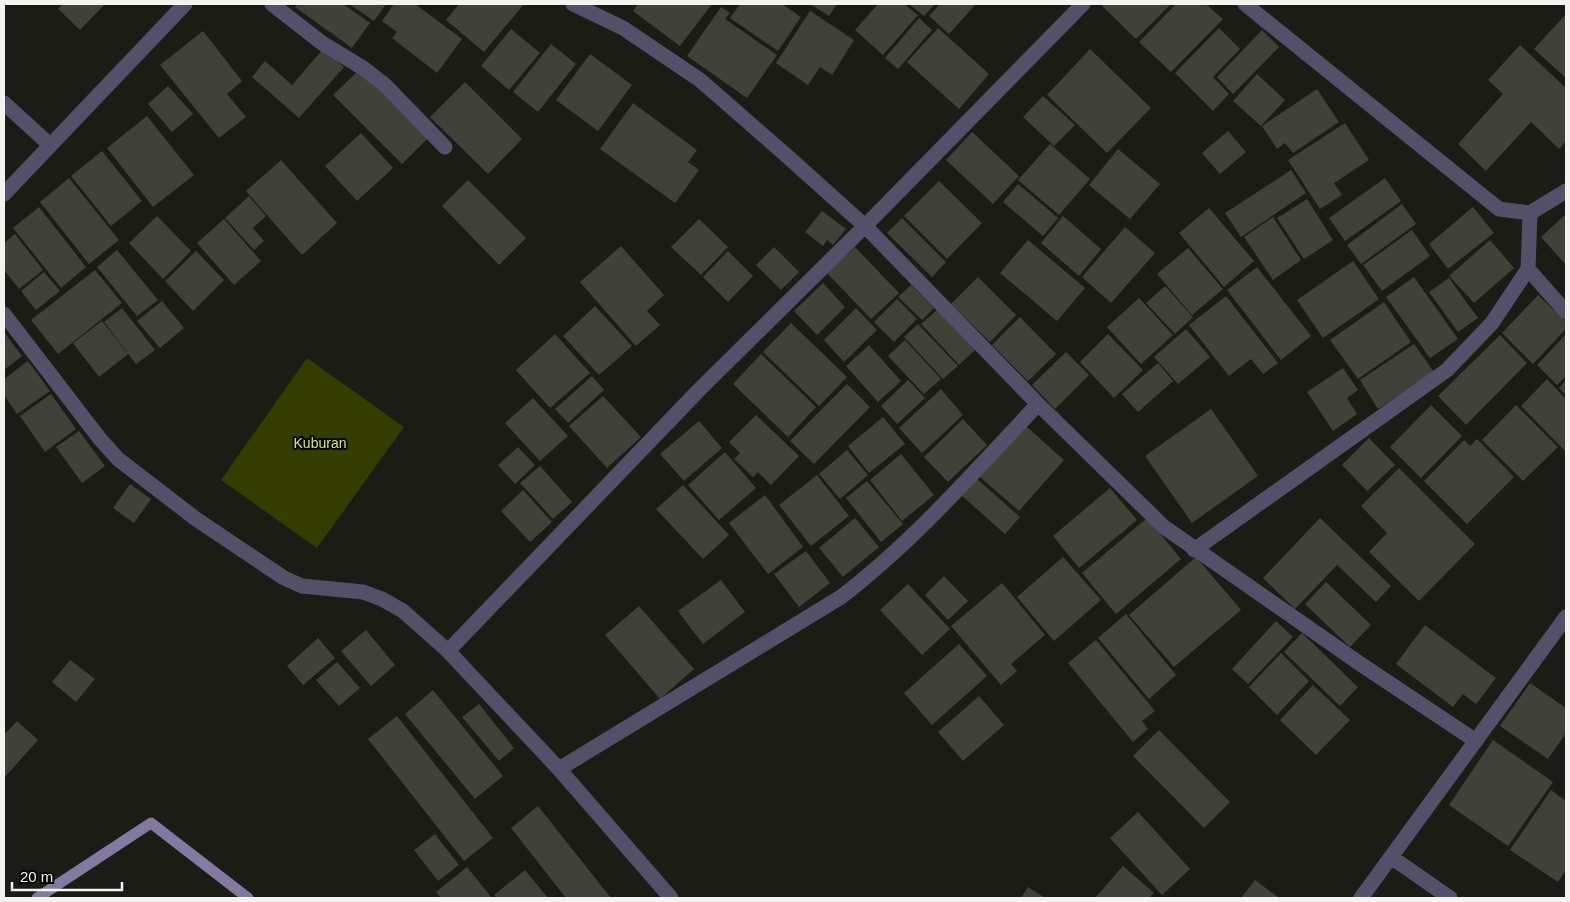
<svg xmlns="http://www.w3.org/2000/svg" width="1570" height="902" viewBox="0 0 1570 902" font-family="Arial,sans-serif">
<rect width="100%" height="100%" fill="#1a1c15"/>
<path fill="#343c00" d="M307,358l97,69 -87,121 -96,-68z"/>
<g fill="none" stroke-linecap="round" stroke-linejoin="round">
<path stroke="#847aa1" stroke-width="11" d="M37,898l114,-75 97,75"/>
</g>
<path fill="#404239" d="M63,4h42l-25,26 -22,-21z
M297,4h46l27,19 -18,25 -57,-41z
M349,4h37l-12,17z
M394,4h21l47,35 -25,34 -45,-35 5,-6 -15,-11z
M459,4h65l-40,48 -38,-32z
M638,4h74l-32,42 -47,-35z
M740,4h42l19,13 -23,34 -48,-33z
M810,4h27l-8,12z
M878,4h26l14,11 -35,40 -28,-25z
M909,4h26l-11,12z
M940,4h36l-27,30 -20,-18z
M1100,4h71l-35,35z
M1176,4h30l17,15 -52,53 -32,-30z
M721,7l9,6 -5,6 52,36 -30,43 -60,-42z
M810,11l44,29 -22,35 -12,-8 -12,18 -32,-22z
M1566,14v64l-32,-29z
M919,18l13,12 -34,39 -13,-11z
M938,28l51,46 -30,35 -52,-47z
M1219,28l21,21 -27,28 16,17 -16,17 -38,-38z
M511,29l29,24 -31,37 -28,-24z
M1262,30l17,17 -46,47 -16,-17z
M203,31l39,50 -15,13 19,23 -27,21 -59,-73z
M551,44l25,20 -38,48 -25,-20z
M1520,45l46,43v53l-7,8 -28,-27 -45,49 -28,-27 45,-50 -15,-14z
M323,49l21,18 -45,51 -47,-41 13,-16 27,24z
M1090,49l61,59 -44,45 -60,-58z
M590,54l42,31 -34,46 -42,-31z
M360,69l68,69 -26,26 -69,-69z
M1257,74l28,26 -24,26 -28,-25z
M465,82l57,57 -34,35 -58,-57z
M168,86l25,28 -21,18 -24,-28z
M1317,89l22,33 -46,31 -8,-10 -8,6 -15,-23z
M1043,96l32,29 -21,21 -31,-29z
M633,103l64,47 -9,12 11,8 -24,33 -75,-54z
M147,116l47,59 -41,32 -46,-59z
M1345,123l24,37 -35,23 8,12 -22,14 -32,-49z
M1228,131l18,21 -26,22 -18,-21z
M972,132l47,44 -26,28 -47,-44z
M361,133l32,35 -36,33 -32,-35z
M1050,144l40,35 -31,36 -41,-35z
M1118,149l42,35 -30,35 -41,-34z
M102,151l40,50 -31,25 -40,-50z
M281,160l56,63 -35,32 -56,-64z
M1291,170l15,23 -65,44 -16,-24z
M69,178l50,62 -30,24 -49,-62z
M1385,178l16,23 -56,40 -16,-23z
M468,180l58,58 -27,27 -57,-59z
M939,181l43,42 -35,36 -43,-43z
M1018,184l40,34 -15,18 -40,-34z
M249,196l17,20 -13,12 11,13 -10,9 -29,-32z
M1307,199l26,41 -29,19 -27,-41z
M1402,204l14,20 -55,40 -14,-19z
M39,207l47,60 -25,21 -48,-60z
M1473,207l21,26 -46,36 -19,-25z
M1209,208l45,53 -30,26 -45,-54z
M822,211l24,18 -13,16 -6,-5 -4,6 -18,-14z
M1566,214v51l-25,-28z
M157,216l34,35 -28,28 -34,-36z
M1063,216l38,33 -22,27 -38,-33z
M1273,217l28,43 -28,20 -29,-43z
M902,218l44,44 -14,15 -45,-44z
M224,219l37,42 -27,24 -37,-42z
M699,219l29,28 -27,28 -30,-28z
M1125,227l30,26 -44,50 -29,-26z
M1412,230l18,26 -48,35 -19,-26z
M15,234l28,36 -24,19 -15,-19v-27z
M1028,240l57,48 -28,33 -57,-48z
M1490,240l24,28 -40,35 -25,-27z
M621,246l43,49 -17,16 13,14 -24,21 -56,-64z
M774,247l25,25 -18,18 -25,-25z
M855,247l44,46 -28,26 -44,-46z
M1188,248l35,41 -31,26 -35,-41z
M117,250l41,50 -21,16 -40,-49z
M196,251l28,29 -31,31 -28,-30z
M728,251l25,25 -25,26 -25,-25z
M1353,261l26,38 -56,39 -26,-38z
M1257,267l54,69 -30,24 -54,-70z
M95,270l27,33 -64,51 -27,-34z
M44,272l16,19 -24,19 -15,-19z
M978,277l38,38 -26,27 -39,-38z
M1414,277l44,62 -28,19 -44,-61z
M1449,278l29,40 -20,14 -29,-40z
M823,283l22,24 -28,28 -23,-24z
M911,285l23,23 -12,12 -24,-23z
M1165,286l28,31 -18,17 -29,-31z
M1538,295l28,27v7l-33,35 -31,-31z
M1226,296l52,67 -15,11 -12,-15 -22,17 -40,-51z
M1139,298l34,37 -32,29 -34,-37z
M897,299l20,20 -23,23 -20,-20z
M162,301l22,27 -24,20 -23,-27z
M1384,302l27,40 -53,37 -28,-39z
M595,306l37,40 -33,29 -36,-39z
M122,308l33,42 -19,14 -32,-42z
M856,308l21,22 -33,32 -20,-22z
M937,310l38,40 -16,15 -38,-41z
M1020,317l36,37 -28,27 -36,-36z
M102,321l26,33 -29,23 -26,-34z
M791,323l56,54 -28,29 -56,-54z
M918,324l40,42 -15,13 -39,-42z
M1186,329l24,28 -32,27 -24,-27z
M4,332l18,24 -18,14z
M555,334l35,39 -40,35 -34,-38z
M1108,334l35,36 -29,28 -34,-36z
M1566,334v42l-9,9 -20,-20z
M1500,335l27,28 -61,62 -28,-29z
M905,340l36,39 -17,15 -36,-38z
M1414,344l20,28 -56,37 -18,-29z
M869,345l32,36 -23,21 -32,-36z
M1066,352l23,23 -34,34 -23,-24z
M761,354l55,53 -28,30 -55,-53z
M28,361l22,30 -33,23 -13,-19v-16z
M1158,363l15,18 -35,31 -16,-18z
M1343,368l15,22 -11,8 10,16 -24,17 -26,-39z
M592,376l12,14 -36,33 -13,-14z
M1547,379l19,20v53l-45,-46z
M908,380l17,18 -28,26 -16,-18z
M1566,380v15l-7,-7z
M847,384l23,23 -56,57 -24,-23z
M941,389l22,26 -41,38 -23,-25z
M51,394l25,35 -31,23 -25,-36z
M603,396l38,41 -34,31 -38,-42z
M533,398l35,38 -28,25 -35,-38z
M1431,405l31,31 -41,42 -31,-31z
M1516,405l42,42 -35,34 -41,-41z
M1211,409l47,67 -66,47 -47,-67z
M756,415l43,41 -28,29 -13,-13 -5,5 -19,-18 6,-6 -11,-11z
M883,417l22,27 -36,29 -21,-27z
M963,419l24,26 -39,37 -24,-25z
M699,421l23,27 -38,33 -24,-27z
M1026,426l38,34 -45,51 -39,-34z
M79,431l26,35 -23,17 -26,-36z
M1369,438l26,27 -28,26 -25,-26z
M1477,439l37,38 -47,47 -43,-43 40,-41 6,6z
M518,447l17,18 -20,19 -17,-19z
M847,450l21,25 -28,24 -21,-25z
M725,452l31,36 -37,32 -31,-35z
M901,454l33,41 -32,26 -32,-41z
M540,466l32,36 -19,17 -33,-36z
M1399,468l76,76 -56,57 -50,-49 18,-19 -26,-27z
M817,475l32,41 -38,30 -32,-41z
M976,478l44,39 -15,17 -44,-39z
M867,481l36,43 -22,18 -35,-44z
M130,484l21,15 -17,24 -21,-15z
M683,485l46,50 -26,24 -47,-50z
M1110,488l27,32 -58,48 -26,-32z
M523,490l29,32 -22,20 -29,-31z
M765,495l38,52 -35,27 -39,-51z
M855,518l24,29 -36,30 -24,-29z
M1147,518l34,41 -65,55 -34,-41z
M1320,518l71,68 -15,16 -39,-37 -42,44 -32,-31z
M806,551l24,32 -31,24 -25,-33z
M1063,557l38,43 -47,41 -37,-44z
M1196,557l45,53 -67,57 -45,-52z
M944,576l24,25 -20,19 -23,-25z
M721,580l24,32 -42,32 -25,-33z
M1326,582l45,43 -21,22 -45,-43z
M1002,583l43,52 -34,29 6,7 -16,14 -50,-59z
M908,584l42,45 -28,26 -42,-45z
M639,606l55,63 -34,30 -55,-64z
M1126,614l50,61 -27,24 -51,-61z
M1276,621l17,16 -45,47 -16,-15z
M1425,625l71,53 -20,26 -13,-10 -10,13 -57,-43z
M366,630l29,35 -24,21 -30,-35z
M1302,633l56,54 -18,19 -56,-54z
M318,638l17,20 -32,27 -16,-19z
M1096,640l59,71 -13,10 6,8 -15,13 -65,-79z
M959,644l28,32 -55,49 -28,-32z
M1281,653l28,28 -32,34 -28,-28z
M70,660l25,19 -19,23 -24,-20z
M337,662l23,26 -21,18 -23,-26z
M1530,683l36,25v25l-18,26 -48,-33z
M1313,685l37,35 -34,35 -36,-35z
M433,690l70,86 -28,23 -70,-85z
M979,696l25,29 -41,36 -25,-29z
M479,704l35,44 -15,13 -37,-44z
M397,716l96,122 -29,23 -96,-122z
M17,721l21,19 -34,38v-43z
M1159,730l71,72 -26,26 -71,-72z
M1493,740l60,42 -45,64 -59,-41z
M1551,790l15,11v69l-8,12 -48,-32z
M538,806l73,92h-45l-55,-70z
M1138,812l52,57 -28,26 -52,-57z
M435,834l24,31 -21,16 -24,-31z
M1123,866l31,27 -5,5h-54z
M467,867l25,31h-51l-5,-6z
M525,870l23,28h-51l-3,-3z
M1255,880l24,18h-38z
M1028,887l17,11h-24z"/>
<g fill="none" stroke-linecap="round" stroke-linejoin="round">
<path stroke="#55506a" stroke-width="15" d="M272,4l50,39 41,25 22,17 60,62
M573,4l50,24 77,52 87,76 78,70 173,178 126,123 195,136 117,78
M1245,4l254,205 31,4 36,-22
M4,103l46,42
M4,194l181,-190
M1528,269l38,43
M4,314l96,125 18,20 78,60 88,59 18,8 61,6 19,7 21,12 45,40 111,118 112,129
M1194,550l253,-180 45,-47 36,-54 2,-56
M448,651l251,-261 166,-164 218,-222
M559,769l282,-172c73,-56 134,-126 197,-193
M1391,857l59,41
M1361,898l205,-281"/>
</g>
<g text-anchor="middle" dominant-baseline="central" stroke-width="4" stroke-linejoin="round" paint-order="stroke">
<g font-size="14" fill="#d4e685" stroke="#060604">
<text x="320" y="443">Kuburan</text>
</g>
</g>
<rect width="1570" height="902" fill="none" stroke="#f3f4ef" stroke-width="10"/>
<path d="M12 882v8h110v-8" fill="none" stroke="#f3f4ef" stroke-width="2.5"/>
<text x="20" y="882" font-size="15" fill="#f3f4ef" stroke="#060604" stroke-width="4" paint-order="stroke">20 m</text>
</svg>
